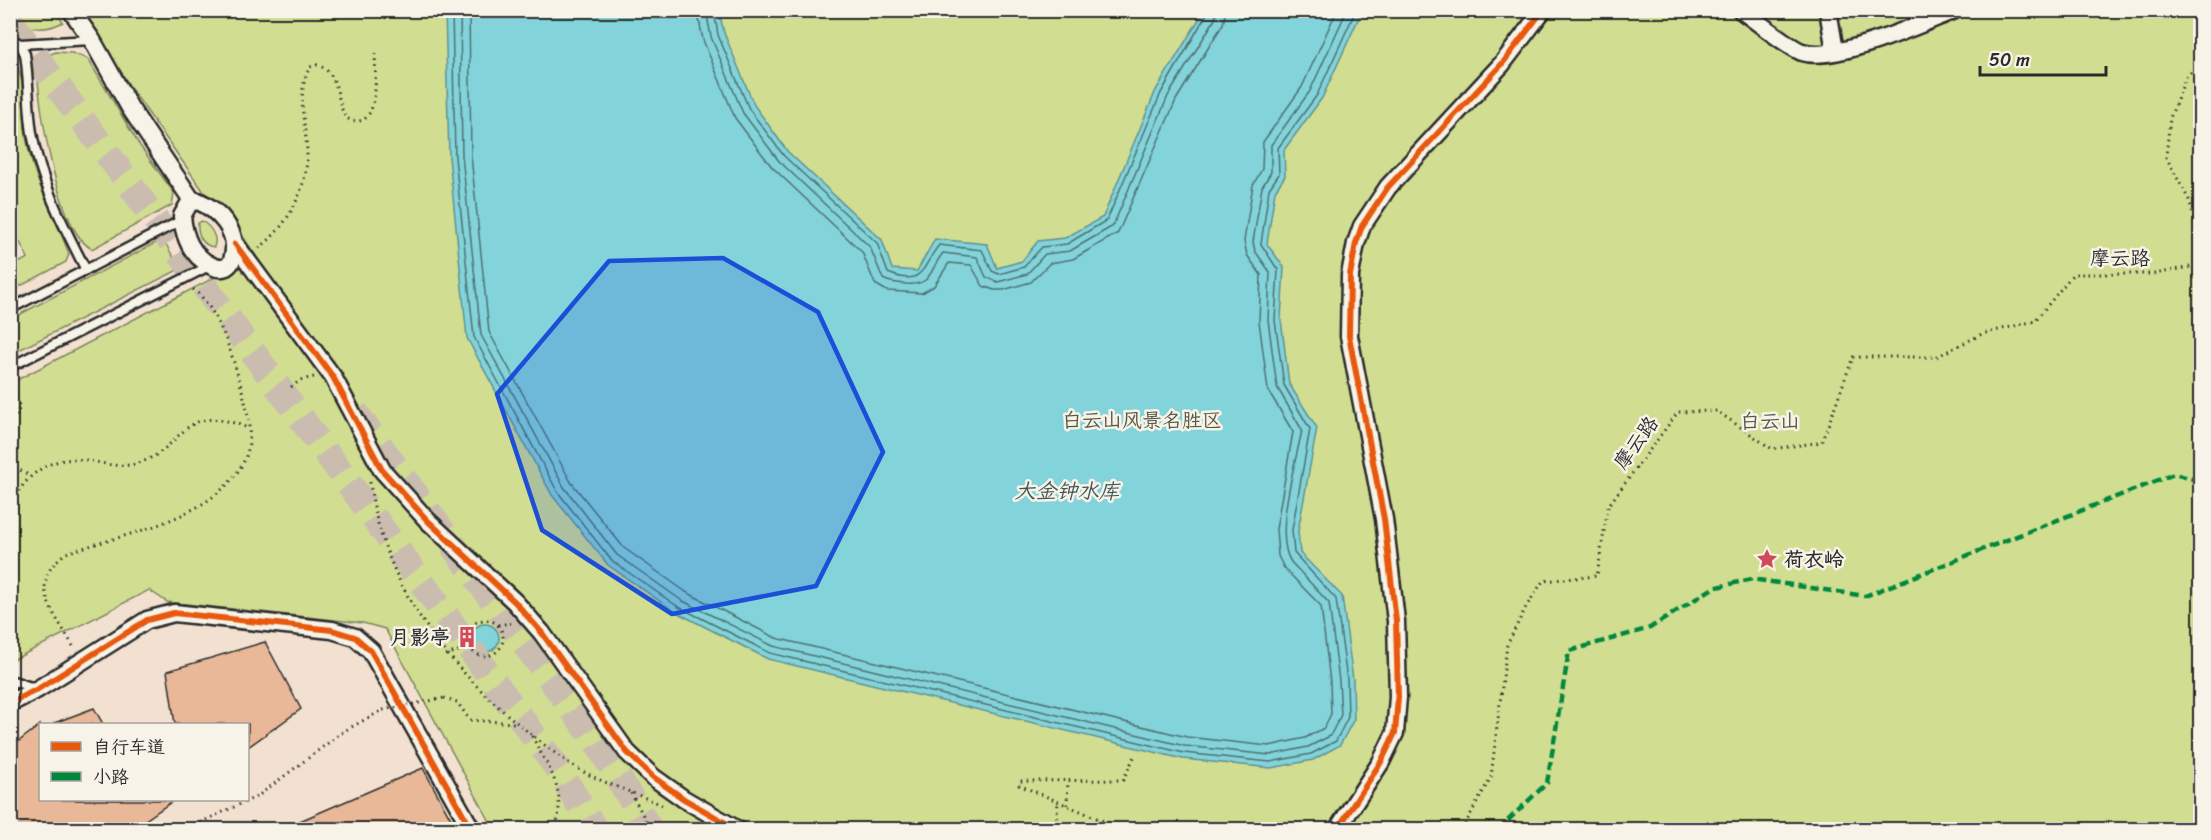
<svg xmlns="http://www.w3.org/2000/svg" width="2211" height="840" viewBox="0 0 2211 840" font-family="Sriracha,'LXGW WenKai TC',sans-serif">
<rect width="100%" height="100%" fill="#f2e1d0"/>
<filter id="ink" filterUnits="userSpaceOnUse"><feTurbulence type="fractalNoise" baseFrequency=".0167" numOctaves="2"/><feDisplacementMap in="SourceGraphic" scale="12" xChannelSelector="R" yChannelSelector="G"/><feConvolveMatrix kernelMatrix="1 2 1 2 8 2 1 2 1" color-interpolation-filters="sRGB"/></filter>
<g filter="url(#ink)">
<path fill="#d1de91" stroke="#7e845e" stroke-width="1.5" d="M10,11h45l8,11c-17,10 -34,6 -52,1z
M84,11h2116v818h-1706l-109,-200 -22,-6 -196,-21 -18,-12 -138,71v-278l245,-127 -27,-41 -25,-23 -74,-105z
M56,52l16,1 16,6 50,84 36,50 -2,12 -80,44c-35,-18 -54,-146 -55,-184l8,-9z
M10,53c16,20 13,51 15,75 4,45 29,85 44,126l-3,8 -55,29v-24l17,-9 -17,-33z
M202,221c9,6 16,16 12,26 -12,-1 -17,-13 -16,-24z
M163,239l17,30 -169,85v-35z"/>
<path fill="#82d4da" stroke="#5f9094" stroke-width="1.5" d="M445,11h274l5,22 30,72 34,47 94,88 10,29 25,2 18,-32 52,5 10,24 25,-7 16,-20 27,-3 38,-21 53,-127 48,-79h158l-40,87 -38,52 1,26 -10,15 -8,53 17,23 -3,52 8,65 28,44 -19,103 2,22 42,43 11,84 1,39 -14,26 -27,15 -42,8 -88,-9 -415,-100 -94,-48 -66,-46 -56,-70 -85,-157 -18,-181z
M471 638a14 14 0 1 1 28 0a14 14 0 1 1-28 0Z"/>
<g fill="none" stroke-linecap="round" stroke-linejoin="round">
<path stroke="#4e6f71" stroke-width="1.5" d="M452,10l3,147 19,180 83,154 55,70 65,45 93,47 414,100 86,9 41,-8 25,-13 12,-24 -1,-37 -11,-81 -42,-46 -2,-23 18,-101 -26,-44 -9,-65 3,-50 -17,-26 8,-55 10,-15 -1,-26 39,-53 39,-85
M460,10l2,146 19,179 83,152 53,68 64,45 92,46 412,100 85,9 38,-8 22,-11 11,-21 -2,-34 -10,-78 -38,-41c-18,-27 5,-100 11,-132l-25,-43 -9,-67 2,-48 -15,-21 -2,-9 9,-55 9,-15v-27l39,-54 37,-81
M469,10l2,146 18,176 82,150 53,66 62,44 90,46 411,99 82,9 36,-8 19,-10 7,-14 -1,-32 -9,-76 -37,-38 -6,-12 -2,-27 17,-97 -25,-42 -9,-69 2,-46 -14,-20 -3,-14 9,-56 9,-16 1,-27 39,-55 35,-77
M697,10l6,30 32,78 37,49 90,85 13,32 12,7 35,2 12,-7 15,-23 22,2 12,21 11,4h9l28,-8 19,-19 23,-4 45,-26 58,-133 47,-76 3,-14
M706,10l5,27 32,76 36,48 91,86 13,32c7,4 15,4 23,5 27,2 23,-14 37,-31l34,4 9,20 12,5 29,-8 18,-20 25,-3 43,-25 55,-130 47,-77 2,-9
M714,10l4,25 31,74 35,47 93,87 11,30c36,15 34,-7 51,-28l43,5 10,21 7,3 25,-7 18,-20 25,-3 40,-24 54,-127 48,-83"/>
</g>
<path fill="#e8b899" stroke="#2b2b2b" stroke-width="1.5" d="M265,642l36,67 -53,38v-23h-73l-8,-53z
M94,708l9,16h-49v-1z
M40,725v75h134l-43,30h-121v-82z
M423,768l34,62h-178z"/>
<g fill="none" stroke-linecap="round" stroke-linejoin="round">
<path stroke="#cabdaf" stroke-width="27" stroke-dasharray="27 14" stroke-linecap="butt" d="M10,21l548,748 37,61
M355,412l241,329 54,89"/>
<defs>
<path id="service" d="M10,38l10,6 5,10c4,26 3,53 7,79 8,48 32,94 54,137
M20,44l71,-4
M10,309l172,-89
M10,367l201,-102
M10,680l27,9"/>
<path id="minor" d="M71,10l21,30 38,68 63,94
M1741,10c13,9 49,38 61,42 34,11 120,-29 153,-42
M1828,10l7,41
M198,201c21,9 41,31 35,55 -1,5 -3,9 -7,11 -5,2 -10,1 -14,-1 -21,-10 -28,-29 -30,-50l8,-14z
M235,244l98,133 49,93 46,51 87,81 27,31 85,119 26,25 31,22 54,31
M10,703l28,-14 109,-69 27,-7 158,17 23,7 16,14 101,179
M1337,830l44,-68 14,-29 3,-36 -2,-76 -12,-102 -35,-183 1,-61 6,-32 6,-17 26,-39 114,-123 41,-54"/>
</defs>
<use href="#service" stroke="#2b2b2b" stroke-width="13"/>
<use href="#minor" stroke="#2b2b2b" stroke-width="21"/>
<path stroke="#2b2b2b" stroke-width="3" stroke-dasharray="1.5 4.5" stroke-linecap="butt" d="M2200,64l-14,13 -16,41 -4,39 23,43 11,37
M259,248c28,-20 49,-60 48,-95 -1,-30 -12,-59 3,-86l7,-2c24,8 18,35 29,53 36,18 29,-48 29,-66
M291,387l10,-7 13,-3
M10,388l10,19 -10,22
M10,464l20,12
M370,482c12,99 71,177 146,240 21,17 42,35 66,49 25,14 54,22 80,34
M10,507c14,-31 39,-52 75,-47 18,3 31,8 50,4 51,-13 43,-65 113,-36
M467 638a18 18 0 1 1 36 0a18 18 0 1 1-36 0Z
M498,625l13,-2
M73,646c-19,-34 -48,-63 -7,-93 55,-18 150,-34 178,-92 12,-24 1,-61 -6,-85 -8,-28 -21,-68 -45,-87
M446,655l24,-8
M444,698l13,4 13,18 45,3
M532,736c18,37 35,51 23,94
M631,793l13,24 3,13
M1067,805l1,-24
M184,830l74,-34 86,-65 39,-21
M1056,830l2,-29
M1125,830l-106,-45 1,-4 103,-1 12,-25
M1462,830l29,-53 16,-132 19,-38 17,-26 54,-5 11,-70 70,-94 39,-1 55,38 50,-7 31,-85h83l46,-23 53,-13 38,-47h82l45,-9"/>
<use href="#service" stroke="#f7f3e8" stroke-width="8"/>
<use href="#minor" stroke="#f7f3e8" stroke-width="16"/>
<path stroke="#2b2b2b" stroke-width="3" stroke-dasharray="1.5 4.5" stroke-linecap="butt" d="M383,710l61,-12"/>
<path stroke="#00873e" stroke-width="4.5" stroke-dasharray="9 4.5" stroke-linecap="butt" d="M1498,830l49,-47 22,-132 81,-23 63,-40 39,-9 113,17 309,-122 26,7"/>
<defs>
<path id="cycleway" d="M235,244l98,133 49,93 46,51 87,81 27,31 85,119 26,25 31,22 54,31
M10,703l28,-14 109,-69 27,-7 158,17 23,7 16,14 101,179
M1337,830l44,-68 14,-29 3,-36 -2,-76 -12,-102 -35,-183 1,-61 6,-32 6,-17 26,-39 114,-123 41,-54"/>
</defs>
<use href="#cycleway" stroke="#f7f3e8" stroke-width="10"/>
<use href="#cycleway" stroke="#e8590c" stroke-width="6"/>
</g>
</g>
<path fill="#1d4ed8" fill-opacity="0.2" stroke="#1d4ed8" stroke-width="4.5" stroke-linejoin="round" d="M723,258l95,54 65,140 -67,134 -144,28 -130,-84 -45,-136 112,-133z"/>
<defs>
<symbol id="sight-bare" viewBox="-9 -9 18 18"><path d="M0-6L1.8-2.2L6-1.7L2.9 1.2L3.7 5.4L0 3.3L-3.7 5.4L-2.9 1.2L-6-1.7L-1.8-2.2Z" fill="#d1495b" stroke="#f7f3e8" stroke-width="2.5" paint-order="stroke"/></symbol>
<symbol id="building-bare" viewBox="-9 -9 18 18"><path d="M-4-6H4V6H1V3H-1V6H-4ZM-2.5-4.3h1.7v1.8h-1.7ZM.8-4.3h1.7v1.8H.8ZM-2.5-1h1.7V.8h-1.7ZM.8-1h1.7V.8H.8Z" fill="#d1495b" stroke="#f7f3e8" stroke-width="2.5" paint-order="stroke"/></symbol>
</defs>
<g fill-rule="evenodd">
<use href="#sight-bare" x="1752" y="544" width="30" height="30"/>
<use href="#building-bare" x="452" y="622" width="30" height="30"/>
</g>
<g text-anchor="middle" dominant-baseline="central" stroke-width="5" stroke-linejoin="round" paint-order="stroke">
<g font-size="20" fill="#2b2b2b" stroke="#f7f3e8">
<text x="2120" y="258">摩云路</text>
<text transform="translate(1636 443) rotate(-54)">摩云路</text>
</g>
<g font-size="20" fill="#545844" stroke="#f7f3e8">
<text x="1142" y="420">白云山风景名胜区</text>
<text x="1770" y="421">白云山</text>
</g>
<g font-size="20" font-weight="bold" fill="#2b2b2b" stroke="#f7f3e8" text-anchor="start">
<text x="1784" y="559">荷衣岭</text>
<text x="450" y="637" text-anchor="end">月影亭</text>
</g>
<g font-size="21" font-style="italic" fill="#415557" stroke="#f7f3e8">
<text x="1067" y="491">大金钟水库</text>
</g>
</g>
<rect width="2211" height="840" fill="none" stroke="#f7f3e8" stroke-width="36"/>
<rect x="18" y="18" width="2175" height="804" fill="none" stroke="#2b2b2b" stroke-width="2" filter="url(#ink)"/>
<rect x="39" y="723" width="210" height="78" fill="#f7f3e8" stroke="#a5a39c" stroke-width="1.5"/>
<rect x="51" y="742" width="30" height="9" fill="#e8590c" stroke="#a5a39c" stroke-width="1.5"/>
<text x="93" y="753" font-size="18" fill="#2b2b2b">自行车道</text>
<rect x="51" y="772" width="30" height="9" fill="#00873e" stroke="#a5a39c" stroke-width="1.5"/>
<text x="93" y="783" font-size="18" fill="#2b2b2b">小路</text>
<path d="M1980 66v9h126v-9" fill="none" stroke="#2b2b2b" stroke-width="3"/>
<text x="1989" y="66" font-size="18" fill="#2b2b2b" stroke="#f7f3e8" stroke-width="4.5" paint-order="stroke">50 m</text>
</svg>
